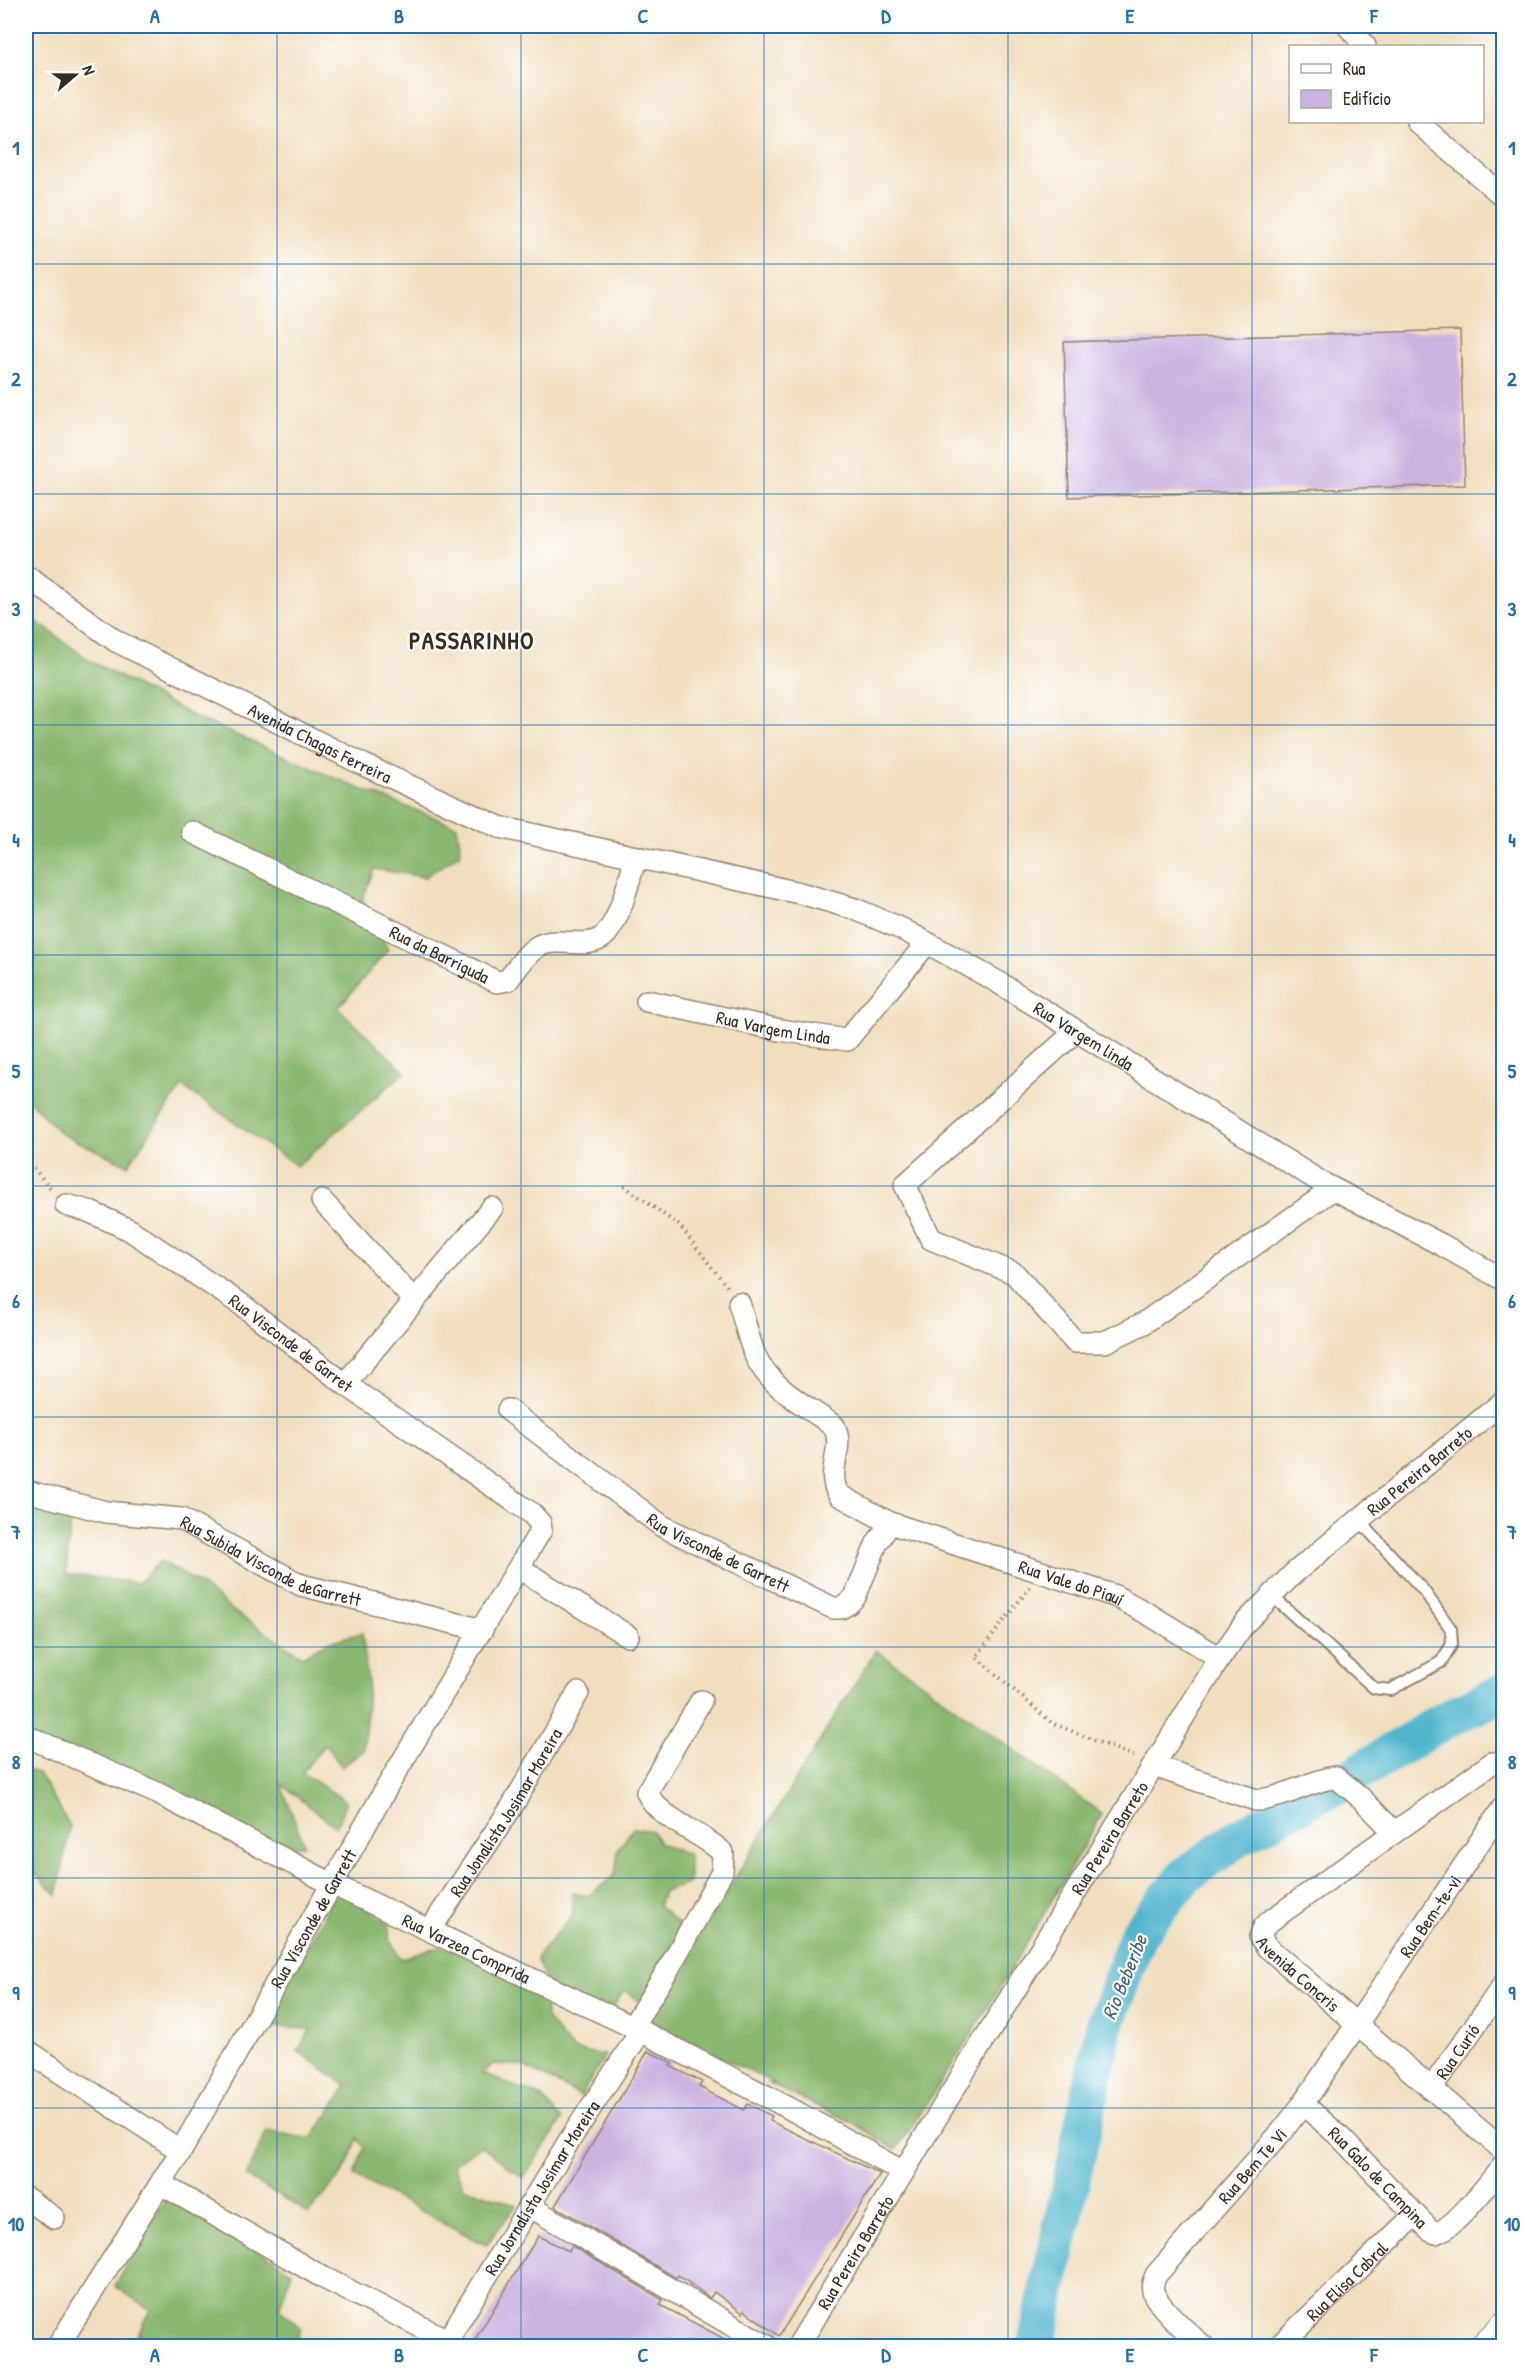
<svg xmlns="http://www.w3.org/2000/svg" width="1529" height="2372" viewBox="0 0 1529 2372" font-family="'Patrick Hand',sans-serif">
<rect width="100%" height="100%" fill="#fff"/>
<filter id="ink" filterUnits="userSpaceOnUse"><feTurbulence type="fractalNoise" baseFrequency=".0167" numOctaves="2"/><feDisplacementMap in="SourceGraphic" scale="12" xChannelSelector="R" yChannelSelector="G"/><feConvolveMatrix kernelMatrix="1 2 1 2 8 2 1 2 1" color-interpolation-filters="sRGB"/></filter>
<filter id="wash" filterUnits="userSpaceOnUse"><feTurbulence type="fractalNoise" baseFrequency=".008" numOctaves="4" result="noise"/><feDisplacementMap in="SourceGraphic" scale="24" xChannelSelector="R" yChannelSelector="G"/><feGaussianBlur stdDeviation="1.35" result="paint"/><feColorMatrix in="noise" values="0 0 0 0 0 0 0 0 0 0 0 0 0 0 0 0 0 1.4 0 .05"/><feComposite in="paint" operator="in"/></filter>
<g filter="url(#wash)">
<rect width="100%" height="100%" fill="#f0debe"/>
<path fill="#8ab870" stroke="#627147" stroke-width="1.5" d="M26,614l66,48 105,56 161,70 99,38 4,27 -36,24 -51,-8 -12,31 26,50 -50,58 67,64 -108,94 -115,-80 -54,79 -67,-31 -35,-37z
M26,1501l45,12 -5,61 72,9 23,-22 39,23 33,27 69,45 29,-15 31,-8 6,50 -4,67 -22,17 -17,-23 -23,29 44,28 -10,26 -55,-43 23,61 -18,4 -260,-109z
M876,1650l226,164c-66,114 -132,227 -206,336l-44,-28 -83,-38 5,-1 -128,-61z
M26,1770l12,3 32,53 -13,69 -31,-31z
M633,1828l19,3 7,12 30,12v28l-26,9 -5,14 25,22 -42,74 -17,-12 -10,16 -31,-3 -35,-16 -12,-29 37,-44 -2,-21 17,3 27,-21 3,-25z
M339,1887l51,38 -1,13 12,21 28,-10 17,-2 100,47v23l18,23 10,10 31,5 -24,41 -57,-30 -31,-2 -11,10 60,23 20,23 -39,58 -42,-32 -27,18 9,23 54,18 -31,40 -132,-69 10,-28 -6,-10 -13,32 -37,44 -17,-12 -45,-25 21,-46 45,8 35,-53 -49,-35 13,-22 -38,-2 4,-23z
M167,2197l125,74 -13,38 22,19 -7,18h-162l18,-36 -35,-24 26,-50z"/>
<g fill="none" stroke-linecap="round" stroke-linejoin="round">
<path stroke="#4fb5cd" stroke-width="38" d="M1036,2346l68,-318 34,-94 47,-58 54,-39 102,-54 104,-63 59,-28"/>
</g>
<g id="blocks">
<path fill="#cab3e1" d="M1460,330l5,155 -396,12 -5,-155z
M648,2051l24,12 -2,3 32,16 -3,5 45,23 4,-6 24,12 -2,5 110,53 -101,162 -35,-26 -1,3 -29,-21 -4,6 -32,-23 -2,3 -121,-72z
M538,2236l31,15 3,-5 91,54 -3,5 78,41h-267z"/>
</g>
</g>
<g filter="url(#ink)">
<use href="#blocks" fill-opacity="0" stroke="#96846e" stroke-width="1.5"/>
<g fill="none" stroke-linecap="round" stroke-linejoin="round">
<defs>
<path id="service" d="M1271,1595l103,93 16,2 51,-28 11,-18 -1,-15 -27,-38 -66,-72"/>
<g id="minor">
<path d="M1348,26l17,20"/>
<path d="M1417,122l87,75"/>
<path id="s1" d="M26,576l90,65 248,124 135,62 301,66 55,16 47,20 94,52 328,203 118,61 62,35"/>
<path id="s2" d="M192,832l305,150 11,-2c9,-11 21,-32 35,-36 19,-7 48,7 63,-10 15,-17 23,-55 30,-77"/>
<path id="s3" d="M647,1001l133,29 67,10 80,-97"/>
<path d="M1075,1032l-170,153 26,54 83,34 61,69h30l39,-19 189,-134"/>
<path d="M322,1201l92,99"/>
<path id="s4" d="M739,1303c5,16 9,34 15,50 14,34 51,52 80,73 12,23 -10,45 5,69l51,28 225,73 35,19 70,43"/>
<path d="M345,1384l147,-176"/>
<path id="s5" d="M508,1410l154,116 171,82h8l7,-4 7,-7 22,-54 13,-20"/>
<path id="s6" d="M26,1491l80,21 75,7 120,66 181,45"/>
<path d="M519,1568l109,68"/>
<path id="s7" d="M26,1736l131,57 175,91 309,147 148,77 114,64"/>
<path id="s8" d="M1504,1763h-12l-222,158 -6,6 -4,10 7,10 237,204"/>
<path d="M1154,1766l102,34c28,-1 52,-19 80,-23l25,21 33,34"/>
<path id="s9" d="M430,1930l81,-122 67,-115"/>
<path d="M632,2027l37,-59 53,-96 1,-19c-20,-20 -66,-35 -76,-61l54,-91"/>
<path d="M26,2050l155,101"/>
<path id="s10" d="M1431,2089l73,-105"/>
<path id="s11" d="M1303,2104l37,33 91,94 5,2c19,-4 54,-52 68,-68"/>
<path d="M161,2184l163,94 123,62"/>
<path d="M26,2198l28,20"/>
<path d="M529,2206l238,140"/>
<path id="s12" d="M58,2346l123,-195 206,-364 154,-257 -1,-7 -9,-10 -186,-129 -103,-79 -112,-75 -42,-19 -22,-6"/>
<path id="s13" d="M444,2346l125,-205 72,-110"/>
<path id="s14" d="M798,2346l163,-269 259,-419 24,-34 50,-51 210,-172"/>
<path id="s15" d="M1203,2346c-13,-11 -43,-38 -49,-52 -3,-7 -1,-12 2,-19l127,-145 20,-26 201,-298"/>
<path id="s16" d="M1279,2346l136,-131"/>
</g>
<path id="tertiary" d="M1483,2346l21,-21"/>
</defs>
<use href="#service" stroke="#96846e" stroke-width="14"/>
<use href="#minor" stroke="#96846e" stroke-width="24"/>
<use href="#tertiary" stroke="#96846e" stroke-width="28"/>
<path stroke="#96846e" stroke-width="4" stroke-dasharray="1.5 4.5" stroke-linecap="butt" d="M26,1159l27,32
M624,1186l56,40 48,62
M1030,1587l-54,70 76,66 83,34"/>
<use href="#service" stroke="#fff" stroke-width="10"/>
<use href="#minor" stroke="#fff" stroke-width="21"/>
<use href="#tertiary" stroke="#fff" stroke-width="26"/>
</g>
</g>
<path fill="none" stroke="#1f6fb2" stroke-width="1.5" stroke-opacity="0.55" d="M277,26v2320M521,26v2320M764,26v2320M1008,26v2320M1252,26v2320M26,264h1478M26,494h1478M26,725h1478M26,955h1478M26,1186h1478M26,1417h1478M26,1647h1478M26,1878h1478M26,2108h1478"/>
<g text-anchor="middle" dominant-baseline="central" stroke-width="4.5" stroke-linejoin="round" paint-order="stroke">
<g font-size="18" fill="#3b2a1e" stroke="#fff">
<text stroke="none"><textPath href="#s1" startOffset="339">Avenida Chagas Ferreira</textPath></text>
<text stroke="none"><textPath href="#s2" startOffset="276">Rua da Barriguda</textPath></text>
<text stroke="none"><textPath href="#s3" startOffset="129">Rua Vargem Linda</textPath></text>
<text stroke="none"><textPath href="#s1" startOffset="1164">Rua Vargem linda</textPath></text>
<text transform="translate(291 1343) rotate(37)">Rua Visconde de Garret</text>
<text stroke="none"><textPath href="#s14" startOffset="1082">Rua Pereira Barreto</textPath></text>
<text stroke="none"><textPath href="#s5" startOffset="255">Rua Visconde de Garrett</textPath></text>
<text stroke="none"><textPath href="#s6" startOffset="258">Rua Subida Visconde deGarrett</textPath></text>
<text stroke="none"><textPath href="#s4" startOffset="482">Rua Vale do Piauí</textPath></text>
<text stroke="none"><textPath href="#s9" startOffset="140">Rua Jonalista Josimar Moreira</textPath></text>
<text stroke="none"><textPath href="#s14" startOffset="596">Rua Pereira Barreto</textPath></text>
<text stroke="none"><textPath href="#s15" startOffset="544">Rua Bem-te-vi</textPath></text>
<text stroke="none"><textPath href="#s12" startOffset="498">Rua Visconde de Garrett</textPath></text>
<text stroke="none"><textPath href="#s7" startOffset="489">Rua Varzea Comprida</textPath></text>
<text stroke="none"><textPath href="#s8" startOffset="357">Avenida Concris</textPath></text>
<text stroke="none"><textPath href="#s10" startOffset="46">Rua Curió</textPath></text>
<text stroke="none"><textPath href="#s15" startOffset="237">Rua Bem Te Vi</textPath></text>
<text stroke="none"><textPath href="#s11" startOffset="105">Rua Galo de Campina</textPath></text>
<text stroke="none"><textPath href="#s13" startOffset="186">Rua Jornalista Josimar Moreira</textPath></text>
<text stroke="none"><textPath href="#s14" startOffset="110">Rua Pereira Barreto</textPath></text>
<text stroke="none"><textPath href="#s16" startOffset="94">Rua Elisa Cabral</textPath></text>
</g>
<g font-size="20" font-style="italic" fill="#436264" stroke="#fff">
<text transform="translate(1124 1977) rotate(-68)">Rio Beberibe</text>
</g>
<g font-size="24" font-weight="bold" letter-spacing="1.5" fill="#3b2a1e" stroke="#fff">
<text x="472" y="640">PASSARINHO</text>
</g>
</g>
<rect width="1529" height="2372" fill="none" stroke="#fff" stroke-width="66"/>
<rect x="1289" y="45" width="195" height="78" fill="#ffffff" stroke="#b1aaa5" stroke-width="1.5"/>
<rect x="1301" y="64" width="30" height="9" fill="#ffffff" stroke="#b1aaa5" stroke-width="1.5"/>
<text x="1343" y="75" font-size="18" fill="#3b2a1e">Rua</text>
<rect x="1301" y="90" width="30" height="18" fill="#cab3e1" stroke="#b1aaa5" stroke-width="1.5"/>
<text x="1343" y="105" font-size="18" fill="#3b2a1e">Edifício</text>
<g transform="translate(75 75) rotate(70)" stroke="#ffffff" stroke-width="4.5" paint-order="stroke">
<path d="M0-4.5L10 22L0 15L-10 22Z" fill="#3b2a1e"/>
<text y="-9" font-size="16" font-weight="bold" text-anchor="middle" fill="#3b2a1e">N</text>
</g>
<rect x="33" y="33" width="1463" height="2306" fill="none" stroke="#1f6fb2" stroke-width="2"/>
<g font-size="20" text-anchor="middle" font-weight="bold" fill="#1f6fb2">
<text x="155" y="23">A</text>
<text x="399" y="23">B</text>
<text x="643" y="23">C</text>
<text x="886" y="23">D</text>
<text x="1130" y="23">E</text>
<text x="1374" y="23">F</text>
<text x="16" y="155">1</text>
<text x="1512" y="155">1</text>
<text x="16" y="386">2</text>
<text x="1512" y="386">2</text>
<text x="16" y="616">3</text>
<text x="1512" y="616">3</text>
<text x="16" y="847">4</text>
<text x="1512" y="847">4</text>
<text x="16" y="1078">5</text>
<text x="1512" y="1078">5</text>
<text x="16" y="1308">6</text>
<text x="1512" y="1308">6</text>
<text x="16" y="1539">7</text>
<text x="1512" y="1539">7</text>
<text x="16" y="1769">8</text>
<text x="1512" y="1769">8</text>
<text x="16" y="2000">9</text>
<text x="1512" y="2000">9</text>
<text x="16" y="2231">10</text>
<text x="1512" y="2231">10</text>
<text x="155" y="2362">A</text>
<text x="399" y="2362">B</text>
<text x="643" y="2362">C</text>
<text x="886" y="2362">D</text>
<text x="1130" y="2362">E</text>
<text x="1374" y="2362">F</text>
</g>
</svg>
